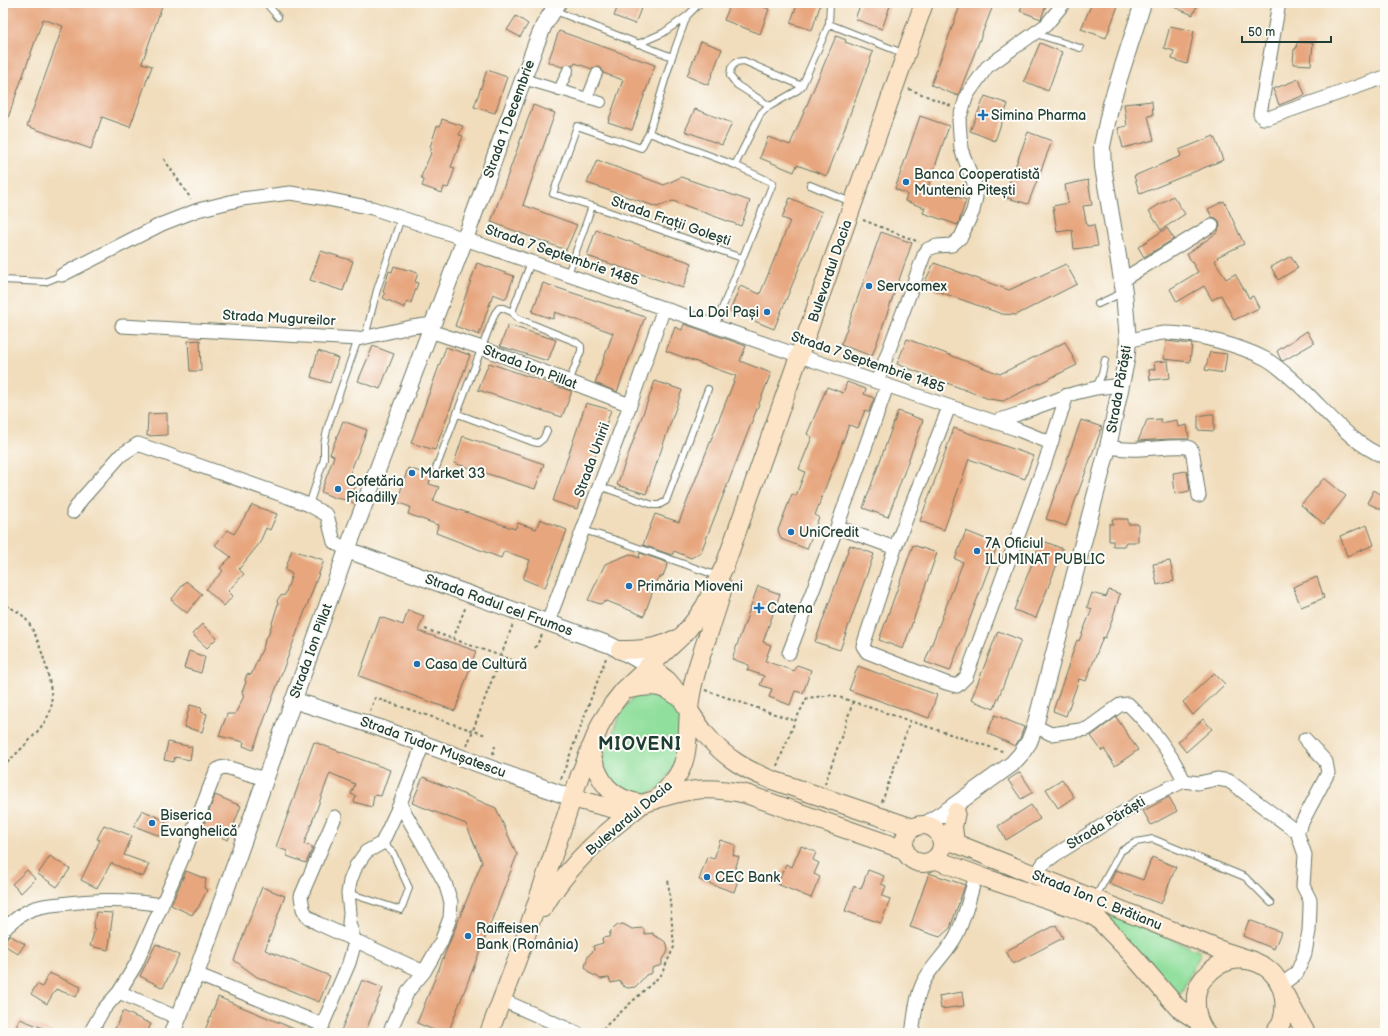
<svg xmlns="http://www.w3.org/2000/svg" width="1388" height="1036" viewBox="0 0 1388 1036" font-family="'Balsamiq Sans',sans-serif">
<rect width="100%" height="100%" fill="#fdfcf7"/>
<filter id="ink" filterUnits="userSpaceOnUse"><feTurbulence type="fractalNoise" baseFrequency=".025" numOctaves="2"/><feDisplacementMap in="SourceGraphic" scale="8" xChannelSelector="R" yChannelSelector="G"/><feConvolveMatrix kernelMatrix="1 2 1 2 8 2 1 2 1" color-interpolation-filters="sRGB"/></filter>
<filter id="wash" filterUnits="userSpaceOnUse"><feTurbulence type="fractalNoise" baseFrequency=".012" numOctaves="4" result="noise"/><feDisplacementMap in="SourceGraphic" scale="16" xChannelSelector="R" yChannelSelector="G"/><feGaussianBlur stdDeviation="0.9" result="paint"/><feColorMatrix in="noise" values="0 0 0 0 0 0 0 0 0 0 0 0 0 0 0 0 0 1.4 0 .05"/><feComposite in="paint" operator="in"/></filter>
<g filter="url(#wash)">
<rect width="100%" height="100%" fill="#f1ddbc"/>
<path fill="#91df9d" stroke="#588e68" d="M658,693l16,8 8,12 -3,42 -18,33 -18,7h-10l-17,-7 -10,-16 -2,-10 1,-9 15,-39 11,-14 6,-5z
M1106,911l95,41 -23,47 -74,-84z"/>
<g id="blocks">
<path fill="#e7a67e" d="M3,3h160l-21,60 10,3 -22,61 -28,-10 -11,32 -64,-23 36,-100 -20,-7 -39,110 -1,-1z
M619,3h24l-8,21 -21,-8z
M731,3h21l17,6 -9,25 -36,-14z
M798,3h23l-9,27 -22,-7z
M861,3h30l-9,26 -27,-10z
M961,3h33l-36,93 -27,-11z
M1023,3h24l-6,16 -21,-8z
M1092,3h27l-13,35 -25,-9z
M1164,3h34l-5,12z
M516,16l12,8 -8,13 -13,-7z
M1170,26l24,5 -7,33 -15,-5 2,-8 -10,-3z
M559,31l96,34 -23,65 -24,-8 15,-42 -20,-7 -1,-4 -3,-2h-3l-4,2 -17,-6 -2,3 -5,-2 -6,3 -14,-5z
M836,36l10,4 -1,2 28,10 -46,124 -30,-11 -3,7 -34,-14 8,-21 22,8z
M701,41l21,8 -14,36 -21,-9z
M1297,42l16,1 -2,22 -18,-1 1,-15h2z
M1040,43l22,9 -14,39 -24,-10z
M487,70l20,7 -12,36 -21,-6z
M1299,79l6,16 -26,10 -6,-16z
M985,96l23,8 -13,37 -25,-10z
M1152,101l1,14 -5,1 6,24 -31,8 -5,-20 9,-2 -3,-22z
M533,105l22,8 -32,92 54,20 -11,25 -75,-28z
M695,109l37,14 -10,22 -37,-14z
M920,116l29,10 -21,61 38,13 -8,25 -35,-12 2,-5 -20,-7 2,-7 -12,-5z
M442,119l21,7 -4,9 4,1 -12,31 4,1 -7,20 -4,-1 -2,6 -20,-7 2,-5 -3,-4 10,-24 -1,-1 2,-4 -2,-1 7,-21h3z
M1028,132l24,9 -24,63 -24,-7z
M1214,136l9,24 -83,34 -6,-18 47,-20 -2,-6z
M597,160l67,25 17,-8 69,24 -9,25 -68,-25 -16,6 -70,-24z
M1088,180l4,25 -9,1 4,20 7,-1 4,21 -24,3 -2,-19 -15,2 -4,-26 15,-3 -3,-18z
M1173,196l12,18 -24,16 -12,-19z
M790,198l32,14 -48,117 -44,-18 10,-25 20,8 30,-73 -8,-3z
M1224,201l20,43 -27,13 1,1 -3,3 11,18 9,-5 14,24 4,-2 6,12 -25,12 -13,-25 -9,5 -8,-14 -27,16 -7,-13 28,-17 -11,-18 31,-22v-2l2,-5 -1,-4 -3,-3 -4,-1 -4,-8z
M1167,228l7,11 -30,18 -6,-10z
M596,230l96,33 -9,25 -96,-32z
M881,232l31,11 -40,113 -31,-11z
M321,251l32,10 -10,30 -33,-11z
M1291,256l7,12 -20,12 -7,-13z
M477,263l37,13 -8,23 -13,-5 -14,41 -24,-9z
M934,263l75,27 57,-26 11,20 -61,31 -14,-1 -79,-28z
M394,266l24,7 -3,9 3,1 -7,20 -4,-2 -2,7 -22,-10 2,-4 -2,-2 6,-21 3,1z
M543,283l102,34 -28,75 -22,-9 18,-50 -58,-21 -2,7 -21,-7z
M684,324l62,22 -6,15 31,12 -70,179 -10,6 -17,-7 -2,4 -29,-10 12,-31 24,8 57,-146 -70,-25 9,-24 7,3z
M508,325l48,15 -8,21 -48,-15z
M1307,331l7,12 -31,18 -2,-1 -4,-9z
M907,339l93,35 65,-32 12,23 -74,36 -14,-2 -92,-35z
M200,340l1,31h-11l-2,-30z
M1166,341l26,3 -2,18 -26,-3z
M373,346l21,8 -14,35 -22,-8z
M446,347l24,8 -35,95 -24,-7z
M318,351l20,7 -8,25 -19,-6z
M1210,352l17,2 -3,19 -19,-3z
M1168,361l2,17 -20,2 -1,-10 6,-1 -1,-7z
M489,363l82,28v3l-9,23 -84,-27z
M655,381l27,9 -36,104 -29,-9z
M847,382l19,7 -2,5 10,4 -5,14 -4,-2 -7,18 -9,-3 -34,90 4,2 -12,32 -26,-10 -3,-9 14,-36 4,2 9,-24 -6,-3 13,-32 -5,-3 20,-47 16,6z
M586,403l25,7 -34,99 -24,-8z
M898,411l25,9 -35,97 -25,-9z
M167,413v22l-20,1 1,-22z
M1209,414h5v17l-16,-1v-14z
M1161,419v4l16,-3 1,7 9,-2 2,14h-21l-30,2 9,-21z
M1081,420l21,7 -36,99 -20,-7z
M343,421l24,9 -21,53 10,3 -3,5 5,2 -4,10 -7,-3 -12,-2 -14,-6 13,-36 -4,-2z
M954,428l79,28 -8,23 -56,-20 -25,71 -24,-9z
M463,436l81,28 -9,25 -81,-26z
M408,468l23,7 -2,9 10,3 -6,14 82,28 3,-6 18,6 4,-10 27,11 -22,58 -22,-9 7,-19 -26,-9 -3,7 -65,-25 2,-8 -30,-11 2,-7 -13,-5z
M1187,471l3,20 -15,3 -2,-21z
M1324,478l22,18 -22,28 -23,-19z
M1374,490l11,7v14l-18,-8z
M252,505l25,9 -7,16 -4,-2 -7,16 -20,25 5,5 -16,17 5,5 -9,10 -18,-17 17,-18 -3,-3 11,-11 -16,-12 13,-15 6,4z
M1112,519h16v5h10v18h-12l-2,4h-11v-5h-4v-17h4z
M1367,525l7,20 -27,11 -7,-20z
M966,531l32,13 -48,127 -25,-9 38,-100 -8,-3z
M1041,540l22,9 -27,69 -22,-8z
M850,545l24,9 -34,96 -25,-8z
M913,545l24,8 -34,96 -24,-9z
M292,550l32,10 -71,190 -10,-4 1,-4 -25,-6 8,-22h8l9,-18 -2,-4 4,-10 -1,-2 2,-6 4,1 13,-30 1,-7 3,-2 10,-32 -1,-3 3,-5 5,-1 7,-21 -7,-4z
M640,553l28,10 -5,13 -6,3 -13,37 -37,-15 -7,3 -12,-4 17,-36 25,-10 9,4z
M1170,561l4,20 -17,4 -4,-21z
M1317,577l7,21 -23,9 -8,-20z
M186,581l16,13 -15,19 -16,-13z
M758,586l22,8 -17,48 8,3 -6,16 29,10 3,-6 14,5 -8,23 -8,-2 -5,14 -21,-8 3,-8 -12,-4 4,-9 -17,-6 2,-5 -17,-6z
M1109,590l11,4 -9,29 -6,15 -2,-1 -17,44 -7,-2 -13,37 -13,-5 24,-71 2,1 13,-32 -5,-2 5,-14 14,4z
M408,610l16,6 -6,15 58,20 -21,60 -96,-35 21,-59 23,8z
M202,624l15,14 -10,10 -15,-14z
M998,631l23,9 -27,69 -23,-9z
M189,651l16,6 -4,16 -17,-5z
M858,666l79,29 -8,23 -80,-28z
M1214,673l11,11 -32,31 -10,-13z
M190,705l12,3 -1,4 6,2 -5,18 -18,-5z
M995,715l29,12 -4,11 -5,8 -28,-13z
M1116,717l22,33 -23,16 -11,-17 -2,2 -11,-15z
M1203,719l9,10 -26,23 -8,-10z
M168,742l24,5 -2,13 -15,-3 -1,5 -10,-2z
M314,742l76,28 -9,26 -7,-1 -2,12 -18,-5 2,-6 -5,-2 4,-10 -25,-11 -26,71 9,3 -7,16 -19,-7v-5l-11,-4z
M1020,772l13,20 -12,7 -13,-19z
M423,777l73,31 21,47 -69,178h-7l-24,-10 65,-161 -16,-38 -54,-21z
M1062,779l12,18 -16,11 -12,-19z
M215,795l26,11 -13,34 -26,-10z
M1169,797l8,14 -26,14 -8,-14z
M1031,805l9,14 -34,21 -8,-14z
M142,810l24,11 -6,15 -26,-10z
M104,825l28,11 -8,19 25,9 -6,13 -32,-14 -14,25 -16,-8 19,-40 -3,-1z
M720,840l16,5 -3,10 6,2 -4,12 6,2 -7,21 -35,-12 8,-23 7,2z
M801,846l15,6 -3,8 6,3 -5,11 6,3 -9,21 -34,-14 9,-20 6,3z
M50,856l20,13 -13,18 -19,-13z
M1152,857l24,10 -15,37 -52,-20 7,-14 27,10z
M27,870l8,9 -14,14 -9,-9z
M868,870l16,6 -3,8 5,2 -4,10 8,3 -9,24 -36,-12 9,-25 7,3z
M186,871l20,8 -2,9 3,2 -10,20h-2l-3,5 -21,-10z
M929,873l36,12 -15,43 -10,9 -30,-10z
M262,887l23,9 -20,54 65,26 -11,26 -62,-25 -23,-17z
M96,912l17,1 -3,21h1l-3,16 -18,-4 5,-17h-2z
M1249,920l32,12 -7,17 -31,-13z
M623,924l9,5 11,-1 2,6 8,-1v2l10,5 4,4 1,6 -2,5 -4,4v6l-10,3v5l-6,2 -6,7 -5,5 -7,1 -5,-2 -3,-5 -9,2 -2,-5 -9,1 -2,-2 -9,-4 -4,-6 3,-11 6,-6 -1,-4 10,-3 -1,-5 7,-1 1,-5 4,-4 4,-3z
M1056,925l7,13 -50,26 -7,-13z
M9,935l16,9 -7,10 -15,-10z
M156,944l23,11 -16,33 -23,-12z
M49,973l32,14 -5,10 -20,-8 -9,15 -16,-10 6,-10 5,3z
M362,980l21,8 -18,45h-25z
M962,992l2,14 -23,3 -2,-13z
M218,997l86,36h-100z
M123,1011l28,13 -4,9h-34z
M20,1019l33,13v1h-40z"/>
</g>
</g>
<g filter="url(#ink)">
<use href="#blocks" fill-opacity="0" stroke="#687564" stroke-width="1"/>
<g fill="none" stroke-linecap="round" stroke-linejoin="round">
<defs>
<path id="service" d="M266,3l12,14
M544,3l9,7 119,47 15,-41 13,-13
M829,24l1,-21
M1036,34l44,14
M638,44l25,-11 24,-17
M672,57l-23,76 86,32 26,-52 4,-4 33,-19 4,-4 27,-62 76,30
M770,106l-33,-21 -7,-9 1,-8 5,-6 8,-1 58,25
M649,133l-8,15 -64,-22 -24,68 39,12 150,52
M810,185l41,17
M568,274l24,-68
M3,280l42,2 17,-7
M1098,304l24,-11
M512,312l5,6 59,24 5,4v5l-12,31
M715,326l58,-143 -38,-18
M365,337l12,-47 24,-72
M1096,388l6,-14 3,-14
M458,414l75,28 5,1 5,-4 4,-8
M436,468l59,-155 4,-5h4l9,4 19,-50
M599,486l54,19h6l7,-4 42,-112
M309,505l15,-46v-15l4,-18 30,-87
M583,530l33,10 102,36
M348,893l53,17 8,-22 -16,-35 -11,-10
M1095,898l26,-47 15,-9 17,-3 92,38 26,26"/>
<path id="pedestrian" d="M523,79l78,23
M559,90l9,-20
M587,98l10,-25"/>
<path id="minor" d="M1279,3l-19,111 3,4h5l117,-41
M62,275l100,-51 36,-14 44,-11 48,-6 32,5 50,10 93,31 335,117 216,73 35,14
M1122,280l90,-55
M122,326l236,13 53,-12 22,-3
M430,331l52,17 148,57
M1128,341c12,-3 24,-7 36,-8 27,-1 78,13 102,26 11,6 33,26 42,35 23,23 46,51 77,63
M877,382l47,-127 4,-6 9,-3 15,-1 9,-8 12,-26 3,-14 -1,-11 -14,-37 -2,-29 8,-25 20,-28 59,-42 18,-22
M949,407l-54,141 -32,98 4,6 79,31 11,3 9,-9 78,-212 23,-70
M994,422l24,-8 57,-21 21,-5 26,-3
M1108,447c30,6 52,-2 80,0l3,2 2,6 6,41
M73,512l8,-12 40,-45 17,-11 150,53 21,8 18,10 7,27 13,8
M837,527l58,21
M548,622l82,-217 34,-97
M789,653l48,-126 50,-141
M1035,726l16,8 36,-5 33,-24 8,-1c21,20 44,50 56,77
M335,817l-34,79 2,13 4,7 10,7 107,49
M1297,832l31,-59 -2,-11 -21,-23
M1036,875l7,-11 12,-9 88,-55 41,-19 14,2 19,-4 12,2 68,51 8,23 -2,31 7,14v7l-1,24 -4,22 -8,20 -16,12
M3,930c8,-7 15,-14 25,-19 10,-5 21,-6 33,-7 34,-5 67,-5 101,1
M196,974l127,51
M119,992l59,26
M502,1000l75,33
M90,1033l13,-23 16,-18 17,-28 46,-105 34,-88 4,-3 6,-1 39,12
M319,1033l30,-70 6,-21 -6,-19 1,-10 -2,-20 2,-12 6,-15 10,-14 16,-9 18,-39 23,-60
M389,1033l19,-42 16,-19 17,-30 9,-24 1,-16 -6,-19 -45,-79
M912,1033c3,-16 3,-33 10,-48 8,-19 26,-32 35,-51 9,-19 13,-39 19,-59"/>
<path id="tertiary" d="M347,550l263,95 23,12 15,9
M293,700l87,28 192,70
M925,825l23,-15 64,-46 9,-10 8,-12 6,-16 73,-279 18,-86 2,-20 -4,-49 -21,-125 -1,-21 9,-42 32,-101
M172,1033l24,-59 151,-424 118,-311 71,-195 8,-19 14,-22"/>
<path id="secondary" d="M620,650c18,0 37,-1 53,-10
M648,666c7,5 14,10 20,15 15,17 25,38 39,55 18,22 39,34 65,44l141,48
M624,690c20,-4 35,-8 52,5
M590,749c8,32 19,50 53,55
M572,798l58,15
M657,799c36,-11 52,-13 89,-5l159,56
M904 844a19 19 0 1 1 38 0a19 19 0 1 1-38 0Z
M941,840l14,3 268,108 31,10
M955,843l-2,-16 3,-15
M934,859l51,19 83,28 21,8 9,5 31,32 49,57 20,13
M543,908c22,-38 54,-69 88,-95 4,-3 8,-7 12,-9 4,-2 8,-3 12,-4 7,-5 14,-13 19,-20 16,-19 13,-46 15,-70 3,-41 24,-82 34,-123
M1284,993l22,40
M489,1033l34,-89 57,-169 21,-52 12,-19 11,-14 60,-56 12,-15 9,-13 20,-41 199,-562
M1206,1033c-9,-11 -11,-23 -10,-37 1,-8 5,-16 11,-21 25,-29 73,-15 77,24 1,8 0,17 -3,24 -2,3 -5,7 -7,10"/>
</defs>
<use href="#service" stroke="#687564" stroke-width="8"/>
<use href="#pedestrian" stroke="#687564" stroke-width="12"/>
<use href="#minor" stroke="#687564" stroke-width="15"/>
<use href="#tertiary" stroke="#687564" stroke-width="18"/>
<use href="#secondary" stroke="#687564" stroke-width="20"/>
<path stroke="#687564" stroke-width="2" stroke-dasharray="3 3" stroke-linecap="butt" d="M909,89l42,17
M164,159l27,40
M863,220l56,22
M425,629l90,32
M453,639l13,-33
M535,648l7,-13
M705,690l90,31
M370,711l5,-13 111,37
M467,746l46,-122
M493,754l2,-8
M777,766l18,-45 12,-23 26,-3 77,26 95,31
M3,767c13,-14 44,-40 48,-59 4,-19 -13,-79 -28,-92 -5,-5 -12,-8 -18,-11
M561,779l45,-121
M825,784l28,-82
M882,802l28,-81
M598,1033l63,-58 13,-28 -6,-69"/>
<use href="#service" stroke="#fff" stroke-width="6"/>
<use href="#pedestrian" stroke="#fff" stroke-width="10"/>
<use href="#minor" stroke="#fff" stroke-width="13"/>
<use href="#tertiary" stroke="#fff" stroke-width="16"/>
<use href="#secondary" stroke="#fee4c6" stroke-width="18"/>
</g>
</g>
<g fill="#1f6fb2" stroke="#fdfcf7" stroke-width="1.5">
<path d="M981 109h4v4h4v4h-4v4h-4v-4h-4v-4h4z"/>
<circle cx="906" cy="182" r="4"/>
<circle cx="869" cy="286" r="4"/>
<circle cx="767" cy="312" r="4"/>
<circle cx="412" cy="473" r="4"/>
<circle cx="338" cy="489" r="4"/>
<circle cx="791" cy="532" r="4"/>
<circle cx="977" cy="551" r="4"/>
<circle cx="629" cy="586" r="4"/>
<path d="M757 602h4v4h4v4h-4v4h-4v-4h-4v-4h4z"/>
<circle cx="417" cy="664" r="4"/>
<circle cx="152" cy="823" r="4"/>
<circle cx="707" cy="877" r="4"/>
<circle cx="468" cy="936" r="4"/>
</g>
<g text-anchor="middle" dominant-baseline="central" stroke-width="4" stroke-linejoin="round" paint-order="stroke">
<g font-size="14" fill="#1f3d34" stroke="#fdfcf7" text-anchor="start">
<text x="991" y="115">Simina Pharma</text>
<text x="914" y="174">Banca Cooperatistă<tspan x="914" dy="16">Muntenia Pitești</tspan></text>
<text x="877" y="286">Servcomex</text>
<text x="759" y="312" text-anchor="end">La Doi Pași</text>
<text x="420" y="473">Market 33</text>
<text x="346" y="481">Cofetăria<tspan x="346" dy="16">Picadilly</tspan></text>
<text x="799" y="532">UniCredit</text>
<text x="985" y="543">7A Oficiul<tspan x="985" dy="16">ILUMINAT PUBLIC</tspan></text>
<text x="637" y="586">Primăria Mioveni</text>
<text x="767" y="608">Catena</text>
<text x="425" y="664">Casa de Cultură</text>
<text x="160" y="815">Biserica<tspan x="160" dy="16">Evanghelică</tspan></text>
<text x="715" y="877">CEC Bank</text>
<text x="476" y="928">Raiffeisen<tspan x="476" dy="16">Bank (România)</tspan></text>
</g>
<g font-size="14" fill="#1f3d34" stroke="#fdfcf7">
<text transform="translate(509 119) rotate(-70)">Strada 1 Decembrie</text>
<text transform="translate(671 221) rotate(19)">Strada Frații Golești</text>
<text transform="translate(562 255) rotate(19)">Strada 7 Septembrie 1485</text>
<text transform="translate(830 271) rotate(-71)">Bulevardul Dacia</text>
<text transform="translate(279 318) rotate(3)">Strada Mugureilor</text>
<text transform="translate(868 362) rotate(19)">Strada 7 Septembrie 1485</text>
<text transform="translate(530 367) rotate(21)">Strada Ion Pillat</text>
<text transform="translate(1119 389) rotate(-80)">Strada Părăști</text>
<text transform="translate(592 460) rotate(-70)">Strada Unirii</text>
<text transform="translate(499 605) rotate(20)">Strada Radul cel Frumos</text>
<text transform="translate(311 651) rotate(-70)">Strada Ion Pillat</text>
<text transform="translate(433 747) rotate(20)">Strada Tudor Mușatescu</text>
<text transform="translate(629 818) rotate(-40)">Bulevardul Dacia</text>
<text transform="translate(1106 823) rotate(-31)">Strada Părăști</text>
<text transform="translate(1097 900) rotate(22)">Strada Ion C. Brătianu</text>
</g>
<g font-size="18" font-weight="bold" letter-spacing="1" fill="#1f3d34" stroke="#fdfcf7">
<text x="640" y="744">MIOVENI</text>
</g>
</g>
<rect width="1388" height="1036" fill="none" stroke="#fdfcf7" stroke-width="16"/>
<path d="M1242 36v6h89v-6" fill="none" stroke="#1f3d34" stroke-width="2"/>
<text x="1248" y="36" font-size="12" fill="#1f3d34" stroke="#fdfcf7" stroke-width="3" paint-order="stroke">50 m</text>
</svg>
